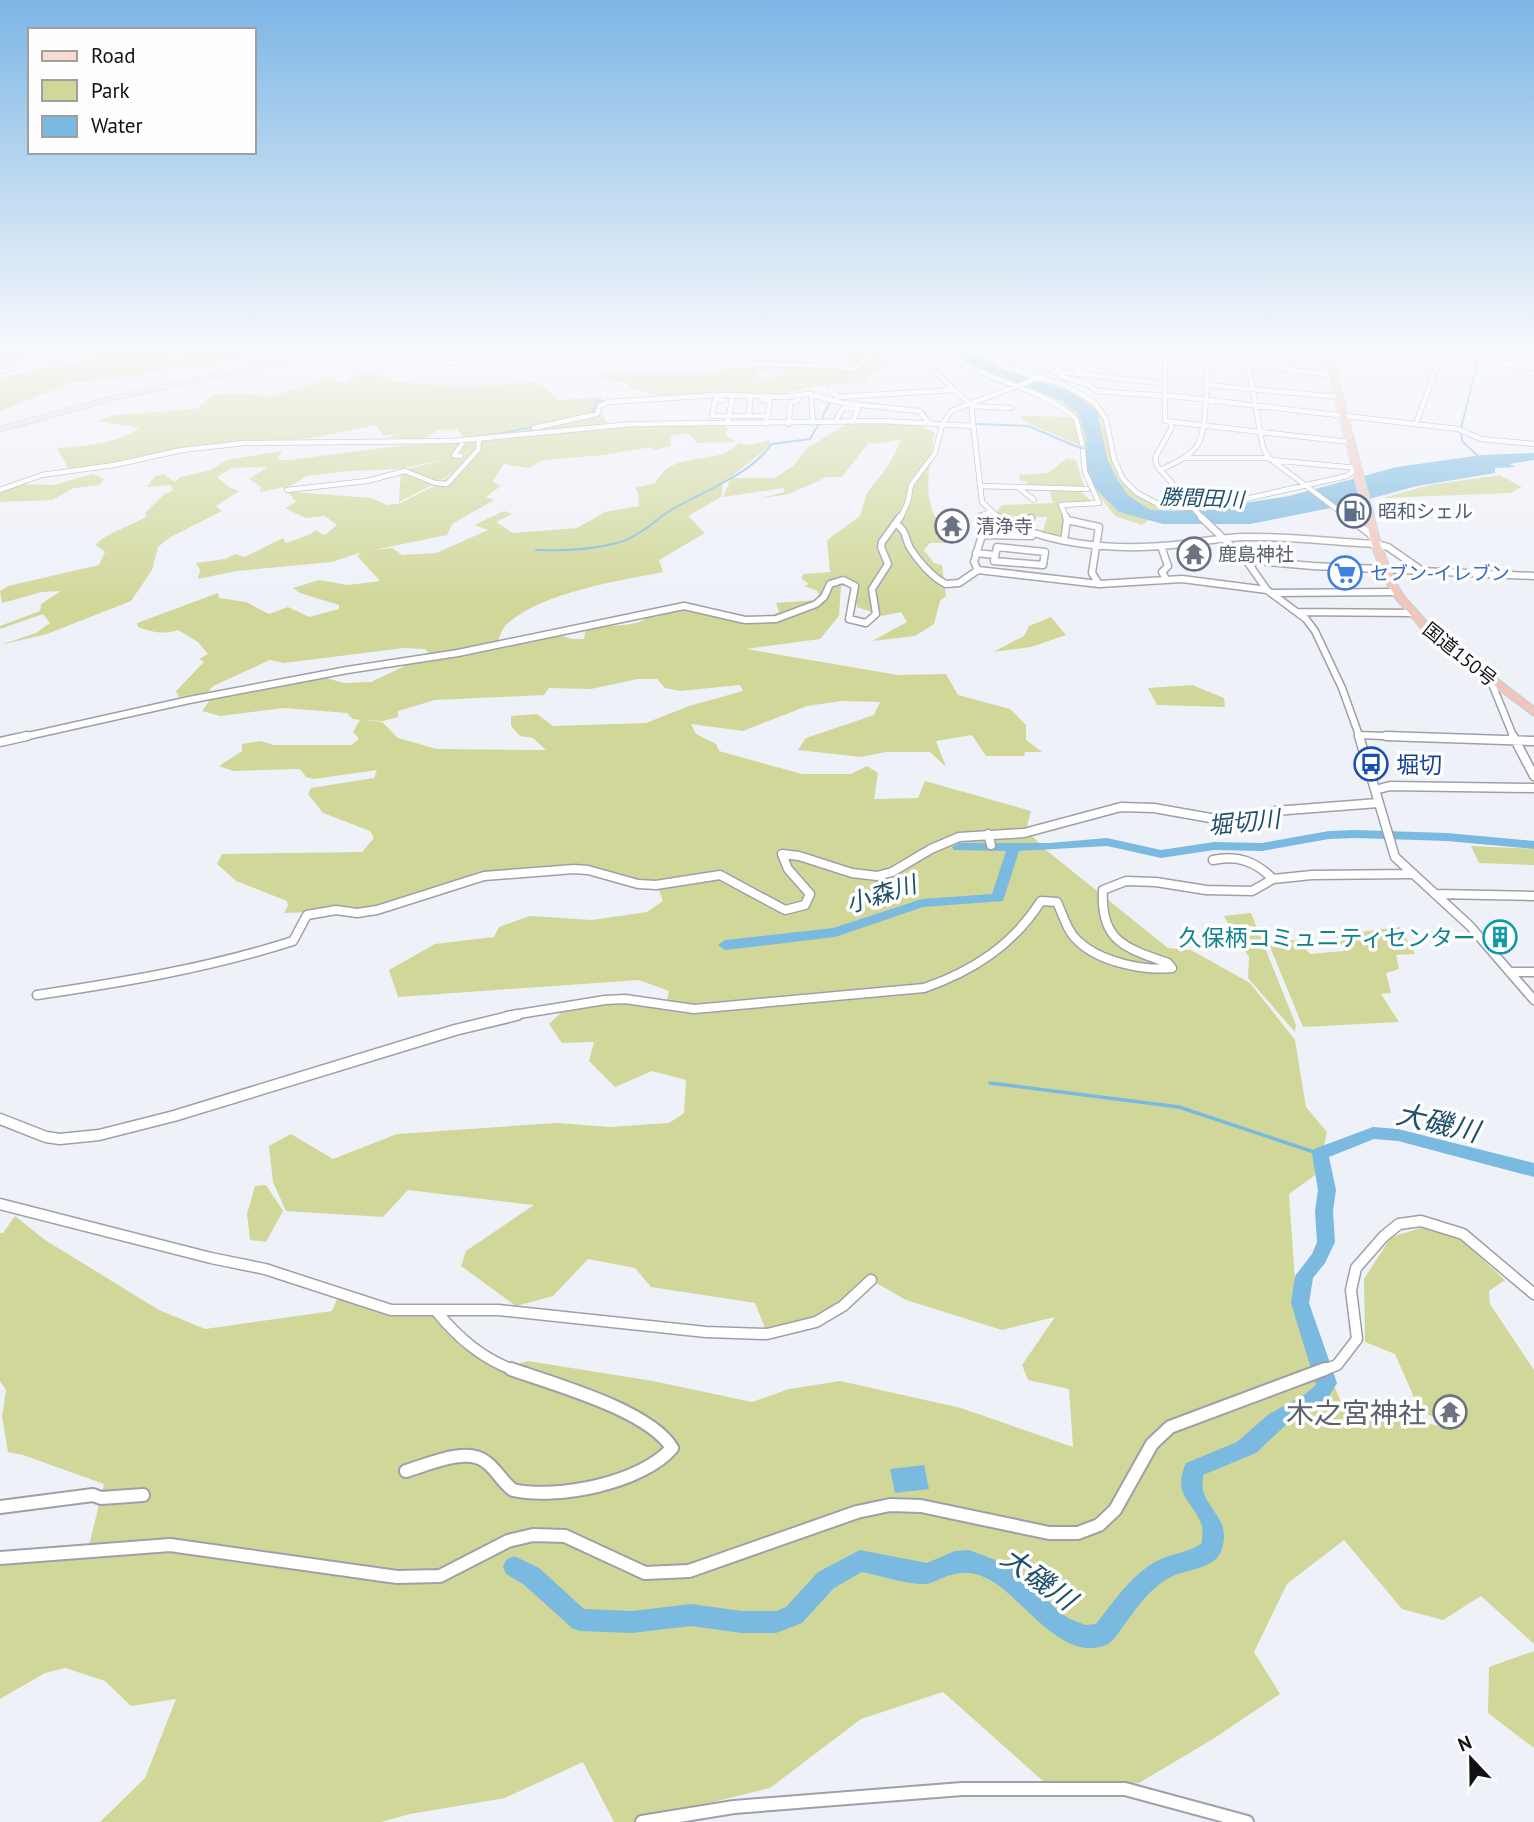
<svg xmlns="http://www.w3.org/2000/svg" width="1534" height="1822" viewBox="0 0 1534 1822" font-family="'PT Sans','Noto Sans JP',sans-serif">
<rect width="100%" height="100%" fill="#eff1f9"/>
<path fill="#d1d799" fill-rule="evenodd" d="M5,346h55l-9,8 -51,11v-18z
M152,346h39l-23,6 7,4 53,-10h21l6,7 32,-7h17l-70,15 -63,6 -34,9 -66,7 -71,28v-33l88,-19 26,-11 18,1z
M818,346h81l-9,17 -24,16 3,3 -58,5 -29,7 -122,2 -27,-7 -7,-6 -28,-5 2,-4 126,-3 -1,-3 60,-1 -30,5 4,6 21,-2 8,-9h60v-17z
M936,346h24l42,22 65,20 15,7 22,18 8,44 25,38 28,13 -23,17 -27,-9 -18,-23 -12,-37 -5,-30 -16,-22 -37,-17 -63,-23z
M362,374l19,1 8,6 69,5 52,-2 11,-3 19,2 18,17 46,-3 -8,7 12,21 114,-1 6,5 -2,6 10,7 -39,1 -9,-10 -17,3v10l-17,4 -2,-3 -48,8 -60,5 -16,8 -24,-4 -12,18 9,4 -15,11 8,3 -42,24 -5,11 -73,15 18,-2 10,7 34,-2 52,-23 -14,-5 30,-14 8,3 -16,8 17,11 64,-5 28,-16 34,-6 -1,-14 -3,-4 20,-5c16,-29 43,-20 70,-30 5,-2 10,-7 14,-10l10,2 21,-5v6l-47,37 -2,14 -33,19 17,17 -46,27 4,12c-44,9 -121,20 -156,52 -5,4 -7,13 -10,19l57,-11 17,7h13l2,-13 22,-5 3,5c10,-1 24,-1 32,-6 11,-6 22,-13 35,-13 34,1 68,22 101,5l-3,-9 43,-3 -1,-9 -14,-5 5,-2 -8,-6 3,-4 26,-2 -3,-32 33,-24 7,-23 21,-27 14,-27 -28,5 -5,-2 -27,35h-15l-38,17 -32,5 27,-7v-4l-61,9 8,-19h44l19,-13 12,-16 43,-27 65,2 20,8c-2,30 -14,62 4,89l-2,14 3,3 17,1 -2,4h-24l-6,7 10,13 8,2 4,31 -6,5 -6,23 -19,12 -43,5 35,-19 -6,-10 -19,4 -25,-9 -3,-20 -13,-1 -2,30 -19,23 -74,10 152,26 48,-1 12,21 52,14 16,16v15l16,12h-17l-1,4h-38l-14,-21 -36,6 10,26 -16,-15h-44l-25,5 -63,-7 8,-12 68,-23 6,-13 -39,-1 -34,5 -64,25 -52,-7 5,10 20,10 3,7 83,23h49l16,-8 11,7 -4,26 44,-1 7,-17 106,30 -5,19 20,20 122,98 23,2 59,33 45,57 11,67 21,25 -9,41 -29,21 7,101 48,114 119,21 -43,-19 -25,-57 -30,-12 -1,-63 27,-42 30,-9 36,8 48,44 -16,11 1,13 44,66v274l-53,-48 -38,24 -41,-11 -58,-69 -57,44 -33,68 26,42 -67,45 -74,44 -87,6 -109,-97 -82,27 -91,69 -137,34h-19l-31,-60 -78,36 -95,16 -29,8h-281l45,-44 31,-79 -45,7 -26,-25 -40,-13 -20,5 -45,26v-133l87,-12 17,-70 -81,-29 -15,-3 -6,-35 4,-27 -6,-9v-148h3l12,-17 30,24 114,70 46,19 127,-18 6,-14 49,12 54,8 60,51 27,-7 125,20 99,21 37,-13 51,-8 121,27 112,39 -4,-58 -41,-9 -6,-15 33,-48 -53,13 -96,-30 -35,-20 -41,34 -62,21 -13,-32 -104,-16 -16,-19 -47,-9 -35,37 -37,10 -55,-40 5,-15 68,-46 -126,-15 -25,27 -97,-6 -13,-29 -4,-36 22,-12 42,25 64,-25 160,-11 52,4 60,-4 15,-10 2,-33 -34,-9 -37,16 -26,-26 5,-19 -32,1 -13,-19 18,-17 58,-8 41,6 3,-14 -30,-11 -241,17 -9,-27 46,-26 59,-7 5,-10 31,-11 62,4 55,-8 16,-11 -4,-11 -36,-6 -20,-11 -77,-3 -50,8 -103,32 -89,3 4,-7 -1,-5 -51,-20 -19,-17 5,-10 140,-2 12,-14 -4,-7 -47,-18 -15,-19 3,-6 63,-10 3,-8 -63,9 -8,-2 -6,-8 -67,2 -14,-5 23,-15v-7l19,-3 13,4h77l8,-6 -6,-7 7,-12 -7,-1 -6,-6 -62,-5 -65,8 -18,-5 8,-11 113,-23 21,6 27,-1 59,-28 -5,-5 -21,-1 -120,15 -14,-3 -57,26 -5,6 -29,5 -3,-6 28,-29 -5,-3 9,-5 -10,-12 -20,-12c-14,5 -27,2 -40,-3l-1,-4 81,-30 1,5 27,4 23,12 19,-7 21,10 30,-8v-4l-39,-12 -7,-5 26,-8 29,5 32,-4 -23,-25 5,-4 -30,10 -96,9 -38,8 2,-9 -4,-7 29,-4 10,-5 9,3 39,-19 3,5 25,-9 4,-4 10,5 12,-10 -12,-9 -20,2 -20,-10 11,-6 -7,-9 3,-1 79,6 16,7 14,-2 35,-18 39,-27v-6c-13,21 -54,38 -76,50l2,-31 49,-13 -50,11 -51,2 -42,5 -17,10 -30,6 1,-5 -12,-8 19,-12 -36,1 -15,9 13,11 9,3 -23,15 6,5 -53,27 -11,9 -6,23 -21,31 -84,33 -47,11 36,-12 14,-10 -7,-9 -43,15v-3l40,-15 1,-7 20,-13 -19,1 -40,11 -2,-12 8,-5 91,-21 6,-13 -9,-7c7,-11 38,-20 51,-29l-2,-3 18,-18 10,-5 -2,-5 -24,2 7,-10 9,-3 12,8 5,-5 31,-7 16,-10 55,-9 -4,9h11l109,-14 79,-6h-12l-8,-11 -19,1 -14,9 -35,-1 6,-4 -12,1 -7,-10 -64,13 -133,12 -44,11 -66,8 -12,-21c25,-1 62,-5 82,-20l-42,-7 18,-6 81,-6 18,-14 25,-2 31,4 49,-17 17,-2 -2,4h12l9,-7zM638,679h19l8,9 15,3 60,-6 3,6 -54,15 -43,17 -93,3 -16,-12 -26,2v10l9,10 13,2 13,12 -109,-1 -39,-11 -16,-16 -17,-2 18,1 15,-4v-6l37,-11 109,-5 5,-7 42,1z
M1020,416l53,1 8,25 -2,3 -54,-23z
M1067,458l9,2 9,29 -5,2 14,12 -32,1v33l-20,-3 5,-17 -47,1 -4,-6 6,-7 51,-2 -4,-13 -18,-1 -5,-7 -6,-2 -1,-5 29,-2z
M92,474l12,5 -5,6 -25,3 -22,12 -52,2v-11l18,-7 36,1z
M1500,475l22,12 -12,6 -128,5 48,-13z
M1051,617l15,18 -35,12 -38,5 31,-16 5,-10z
M1192,685l32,13 1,9 -68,-2 -9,-17z
M1471,846l63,3v16l-55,-2z
M1251,913l45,112 -1,7 -47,-54 1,-21 -15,-21 -10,-20z
M1400,927l15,27 -19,1 3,14 -13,4 5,20 -10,1 18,28 -96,5 -35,-85 31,-2 11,14 34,-3 -8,-16z
M266,1185l17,26 -17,31 -16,-2 -3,-26 8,-28z
M1534,1651v97l-46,-35 1,-46z"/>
<path fill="#7ab9e0" d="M941,346h17l40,22 72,24 14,9 13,11 10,47 11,22 10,14 22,15 31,1 50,-6 58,-9 108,-29 85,-12 52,-2v7l-25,4 7,3 -21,1v5l-78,13 -66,18 -101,20h-87l-44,-12 -24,-24 -10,-16 1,-35 -8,-24 -15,-12 -93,-37z
M924,1465l5,24 -34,4 -5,-24z"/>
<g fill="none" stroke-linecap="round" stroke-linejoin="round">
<path stroke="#7ab9e0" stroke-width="2" d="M1058,382l15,-3 4,-4
M812,393l21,6
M867,403l21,3
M918,410l7,3 2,6
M591,414l6,-12 24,-3
M546,423l25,-5
M975,424l53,2 57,24
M492,435l41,-8
M1480,458l-18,-17 -1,-13 21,-82
M536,550c27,1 55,0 81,-7 20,-5 35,-20 51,-31 34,-21 80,-35 104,-68l38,-5 8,-14 6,-3 -1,-7 7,-12"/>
<path stroke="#7ab9e0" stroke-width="3.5" d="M990,1083l189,24 141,47"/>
<path fill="#7ab9e0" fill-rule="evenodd" d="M1355,830l92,3 87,8v8l-87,-8 -92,-3 -26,1 -67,12 -48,-1 -53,8 -54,-12 -88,5 -16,50 -80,6 -88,30 -110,13 -7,-5 7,-5 108,-12 89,-29 70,-5 14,-43 -52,-1 -2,-3 7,-4h90l58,-5 54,12 53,-8 48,1 67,-12z
M1373,1127l25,2 136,34v14l-136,-36 -24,-2 -45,18 7,33 -3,21 2,31 -10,21 -12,15 -4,25 28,80 -12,20 -35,18 -34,32 -53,22c0,5 -1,12 0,16 8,23 27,29 19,58 -6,21 -39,20 -55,30 -15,9 -26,23 -37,38 -7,8 -14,23 -24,28 -44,18 -83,-47 -116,-65 -18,-10 -32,-9 -50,-1 -5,2 -10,5 -15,5 -21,0 -43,-8 -63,-12l-28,16 -32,35 -26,10h-34l-51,-7 -59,7 -52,-2 -8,-3 -49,-44 -17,-10 -3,-7 3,-7 8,-4 25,12 45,41 48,2 59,-7 51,7h34l10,-4 32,-35 42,-22 67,13 28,-12 14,-1 37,14 31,24 19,21 12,9 17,7 11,-1c19,-24 37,-52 65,-65 13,-6 29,-7 41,-16 0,-5 1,-12 0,-17 -8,-25 -31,-30 -16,-63l51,-21 32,-28 35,-19 12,-10 -25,-82 4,-27 17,-22 5,-12 -2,-31 3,-21 -6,-36 2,-5z"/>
<defs>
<path id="minor-far4" d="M426,346l17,9 2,8c29,1 57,-8 86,-9 64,-2 127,1 191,4 44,12 88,2 132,11l23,-20 7,9 6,-1 4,-11
M907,346l64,59 11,97 18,17
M932,346l39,22 68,27 25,14 12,10 6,25
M967,346l37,21 60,18 30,17 12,17 8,40 9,20 14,14 25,13 24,2 46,-6 115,-26 10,-8
M1074,346l5,10 -2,18
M1098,346l108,11
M1165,346v75l185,21
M1245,346l18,102 6,10 81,61
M1250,346l16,3 1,-3
M1379,346l155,22
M1298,347l28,4
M1266,349l62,10
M0,353l17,-7
M980,353l41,-7
M730,360l5,-5 47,-3 16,-6
M1207,360l126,15
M993,361l61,-12
M0,371l60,-13 35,-12
M1057,371l2,-25
M1060,376l27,8 10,7 68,5
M1207,385l132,12
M830,390l8,7 116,-7
M811,394l2,29
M1165,395l293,34 23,10 53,5
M723,400h-8l-3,16h55
M761,400l9,1 -4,23
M971,406l40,2
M749,416l1,-16
M728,421l4,-21
M835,422l8,-14 15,1 -6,13
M789,424l1,-21 8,-3
M1171,424l1,3 -17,31 2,8 46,53
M1416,424l28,-78
M534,428l63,-14 3,-8 8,-4 110,-7 67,2 23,-3 35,9 76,8 10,12
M461,456l-7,-1 11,-15
M1185,458h84
M1271,460l86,8
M1160,470c13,-6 28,-12 37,-24 11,-15 10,-80 9,-100
M980,486l107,3
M1019,488l15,12
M0,490l42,-15 72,-10 68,-15 62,-7 209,-2 180,-17 248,-3 92,5
M287,490l80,-9 38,-10 30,12 12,1 31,-34 1,-12
M900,519l8,-17 3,-17 24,-32 7,-28 9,-14 106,-40 109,13
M980,519v-3l10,-4
M1067,519l-6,-14 38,-2 -14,-31 -2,-21"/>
<path id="minor-far3" d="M997,517c48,27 111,33 166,29 26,-2 53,-8 80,-9 44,-1 89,5 133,7l12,3 33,23
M1066,517l1,3 32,7 -7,46 7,11
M1201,517l45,43 21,30 39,29 9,12 27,57 18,50
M1348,517l26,20
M897,524c11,10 7,13 13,24 8,13 23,30 36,36l13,-1 19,-13 121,14 83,-5 85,11
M1029,533l2,-15
M982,535l50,1
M1064,541l3,-21
M1161,546l7,20 -6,6 4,7
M997,547l48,5 -2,13 -49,-4z
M976,553l19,2
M1246,560l67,6 221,10
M978,570l-4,-8 8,-27 -2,-18
M1271,593l126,-1
M1297,612l116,1
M1490,679l24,59
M1358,735l79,3
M19,738l170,-38 158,-30 111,-17 226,-47 61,14 31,-1 40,-15 8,-7 6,-13 13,-4 12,6 -6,33 17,4 10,-9 -4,-25 16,-25 -7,-17 1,-5 18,-25"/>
<path id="minor-far2" d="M1359,736l36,121 75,69 64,74
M1386,736l148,5
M1513,736l21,40
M0,742l27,-6
M1375,790l15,-4 144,2
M988,834l3,11
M1213,860c25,-5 42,1 60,19
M1436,894l98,2
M1510,972h24
M37,995c87,-13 172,-27 256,-54l14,-26 29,-5 21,3 20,-3 107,-34 90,-7 14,1 50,14 18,1 64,-10 65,35 20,-5 5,-11 -22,-25 -6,-15 17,2 53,17 25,3 15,-4 39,-23 28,-12 65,-4 97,-26 33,1 79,14 42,-11 103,-8
M507,1016l98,-16 20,-1 69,10 230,-21c49,-17 89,-43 117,-87l16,1c6,13 10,29 21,39 22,21 65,30 94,27l-4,-5c-43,-15 -68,-22 -65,-73l23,-9 30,1 50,8 46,1 21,-12 39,-4 98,-1"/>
<path id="minor-far1" d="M0,1119l46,18 14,2 39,-4 75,-19 281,-86 62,-15
M0,1204l211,54 54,11 126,41h107l208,22 61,2 49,-12 27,-16 28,-26
M437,1312c22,27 46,47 79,59
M1321,1371l16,-6 20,-26 -6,-49 5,-22 28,-32 15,-12 22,-3 42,13 71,60"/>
<path id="minor" d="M406,1471c21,-6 61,-25 80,-9 11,8 16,20 27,28 44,10 129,-7 159,-42 -23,-38 -119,-64 -161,-79
M0,1507l93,-12 8,3 42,-3
M0,1558l170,-13 227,32 43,-1 68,-35 25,-6 32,1 80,37 44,-2 168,-59 33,-7 31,1 128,27h29l21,-8 16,-15 37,-66 18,-17 155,-58
M642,1822l92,-15 228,-18h163l122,33"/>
<path id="major" d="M349,346h10l-247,54 -112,31v-4l111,-30z"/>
<path id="highway" d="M1323,346h6l51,198 13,35 10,17 31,35 100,77v7l-106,-80 -31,-36 -12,-20 -13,-35z"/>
</defs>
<use href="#minor-far4" stroke="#9fa0a7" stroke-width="6"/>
<use href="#minor-far3" stroke="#9fa0a7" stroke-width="9"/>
<use href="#minor-far2" stroke="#9fa0a7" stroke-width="11"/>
<use href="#minor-far1" stroke="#9fa0a7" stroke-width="13"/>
<use href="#minor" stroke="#9fa0a7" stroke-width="16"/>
<use href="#major" stroke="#cfcfd0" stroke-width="3"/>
<use href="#highway" stroke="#cfcfd0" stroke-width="4"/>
<use href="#minor-far4" stroke="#fff" stroke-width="4.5"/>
<use href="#minor-far3" stroke="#fff" stroke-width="6"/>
<use href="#minor-far2" stroke="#fff" stroke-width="8"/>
<use href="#minor-far1" stroke="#fff" stroke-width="10"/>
<use href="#minor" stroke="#fff" stroke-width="12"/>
<use href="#major" fill="#f8dcd4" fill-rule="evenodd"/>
<use href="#highway" fill="#f3c4b7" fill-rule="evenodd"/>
</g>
<linearGradient id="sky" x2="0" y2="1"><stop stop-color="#7cb6e5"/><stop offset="0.58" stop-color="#f8f9fc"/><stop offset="1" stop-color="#f8f9fc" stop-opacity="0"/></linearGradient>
<rect width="1534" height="601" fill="url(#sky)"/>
<defs>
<symbol id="fuel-ring" viewBox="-11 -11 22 22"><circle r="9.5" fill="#fefefe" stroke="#5c6f8a" stroke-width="1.5"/><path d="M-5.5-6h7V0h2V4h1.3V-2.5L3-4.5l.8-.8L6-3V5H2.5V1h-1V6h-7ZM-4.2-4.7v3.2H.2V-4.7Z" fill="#5c6f8a"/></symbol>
<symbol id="temple-ring" viewBox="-11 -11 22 22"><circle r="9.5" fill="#fefefe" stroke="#6b7280" stroke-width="1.5"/><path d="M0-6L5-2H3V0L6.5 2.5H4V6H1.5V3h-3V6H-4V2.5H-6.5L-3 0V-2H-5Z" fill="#6b7280"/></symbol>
<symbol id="supermarket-ring" viewBox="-11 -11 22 22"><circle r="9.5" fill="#fefefe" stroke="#3f7fe0" stroke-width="1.5"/><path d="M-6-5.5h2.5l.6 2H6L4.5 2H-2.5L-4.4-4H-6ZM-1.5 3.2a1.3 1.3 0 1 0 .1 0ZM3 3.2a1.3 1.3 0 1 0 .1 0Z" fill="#3f7fe0"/></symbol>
<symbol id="bus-ring" viewBox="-11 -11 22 22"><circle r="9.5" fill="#fefefe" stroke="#1a4fb4" stroke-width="1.5"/><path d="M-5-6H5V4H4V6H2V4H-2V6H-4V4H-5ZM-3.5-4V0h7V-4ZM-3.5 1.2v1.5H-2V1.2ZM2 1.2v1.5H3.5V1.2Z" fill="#1a4fb4"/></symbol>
<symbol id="building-ring" viewBox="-11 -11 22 22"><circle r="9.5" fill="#fefefe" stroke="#0f9aa8" stroke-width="1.5"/><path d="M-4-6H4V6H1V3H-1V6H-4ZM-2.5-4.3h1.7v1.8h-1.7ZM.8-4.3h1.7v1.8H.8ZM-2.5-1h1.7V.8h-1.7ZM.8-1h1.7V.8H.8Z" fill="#0f9aa8"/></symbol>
</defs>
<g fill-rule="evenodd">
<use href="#fuel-ring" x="1335" y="492" width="38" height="38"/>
<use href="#temple-ring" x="933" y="507" width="38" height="38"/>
<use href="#temple-ring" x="1175" y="535" width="38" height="38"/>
<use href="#supermarket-ring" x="1326" y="554" width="38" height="38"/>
<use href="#bus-ring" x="1352" y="745" width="38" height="38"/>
<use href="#building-ring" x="1481" y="918" width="38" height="38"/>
<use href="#temple-ring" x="1431" y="1393" width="38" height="38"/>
</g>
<g text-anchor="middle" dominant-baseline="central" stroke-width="7" stroke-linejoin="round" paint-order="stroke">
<g font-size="19" fill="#4e5e75" stroke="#fefefe" text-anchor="start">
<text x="1378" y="511">昭和シェル</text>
</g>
<g font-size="19" fill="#5b616d" stroke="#fefefe" text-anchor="start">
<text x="976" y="526">清浄寺</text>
<text x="1218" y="554">鹿島神社</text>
</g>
<g font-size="19" fill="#366cbe" stroke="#fefefe" text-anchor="start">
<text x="1370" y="573">セブン-イレブン</text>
</g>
<g font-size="19" fill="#111114" stroke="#fefefe">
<text transform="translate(1460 654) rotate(39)">国道150号</text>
</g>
<g font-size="21" font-style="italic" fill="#1e506b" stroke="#fefefe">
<text transform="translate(1202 498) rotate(2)">勝間田川</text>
</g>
<g font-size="23" fill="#164399" stroke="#fefefe" text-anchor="start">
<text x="1396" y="764">堀切</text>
</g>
<g font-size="23" fill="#0d838f" stroke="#fefefe" text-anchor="end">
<text x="1476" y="937">久保柄コミュニティセンター</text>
</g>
<g font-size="24" font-style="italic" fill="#1e506b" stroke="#fefefe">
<text transform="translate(1244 822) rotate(-6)">堀切川</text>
<text transform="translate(881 894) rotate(-17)">小森川</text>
</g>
<g font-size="28" font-style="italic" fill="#1e506b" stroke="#fefefe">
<text transform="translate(1438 1122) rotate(13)">大磯川</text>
<text transform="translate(1039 1578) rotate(36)">大磯川</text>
</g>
<g font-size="28" fill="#5b616d" stroke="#fefefe" text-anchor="end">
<text x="1426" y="1412">木之宮神社</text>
</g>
</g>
<rect x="28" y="28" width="228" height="126" fill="#fefefe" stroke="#9f9fa0" stroke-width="2"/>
<rect x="42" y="51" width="35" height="10" fill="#f8dcd4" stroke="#9f9fa0" stroke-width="2"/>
<text x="91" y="63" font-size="21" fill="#111114">Road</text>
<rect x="42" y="80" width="35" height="21" fill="#d1d799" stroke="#9f9fa0" stroke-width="2"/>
<text x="91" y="98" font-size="21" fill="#111114">Park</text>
<rect x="42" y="116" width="35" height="21" fill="#7ab9e0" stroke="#9f9fa0" stroke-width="2"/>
<text x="91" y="133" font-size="21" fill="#111114">Water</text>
<g transform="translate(1471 1759) rotate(338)" stroke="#fefefe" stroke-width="5" paint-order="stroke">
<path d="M0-5L12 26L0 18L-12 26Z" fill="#111114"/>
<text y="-10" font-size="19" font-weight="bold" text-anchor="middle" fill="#111114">N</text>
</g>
</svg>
